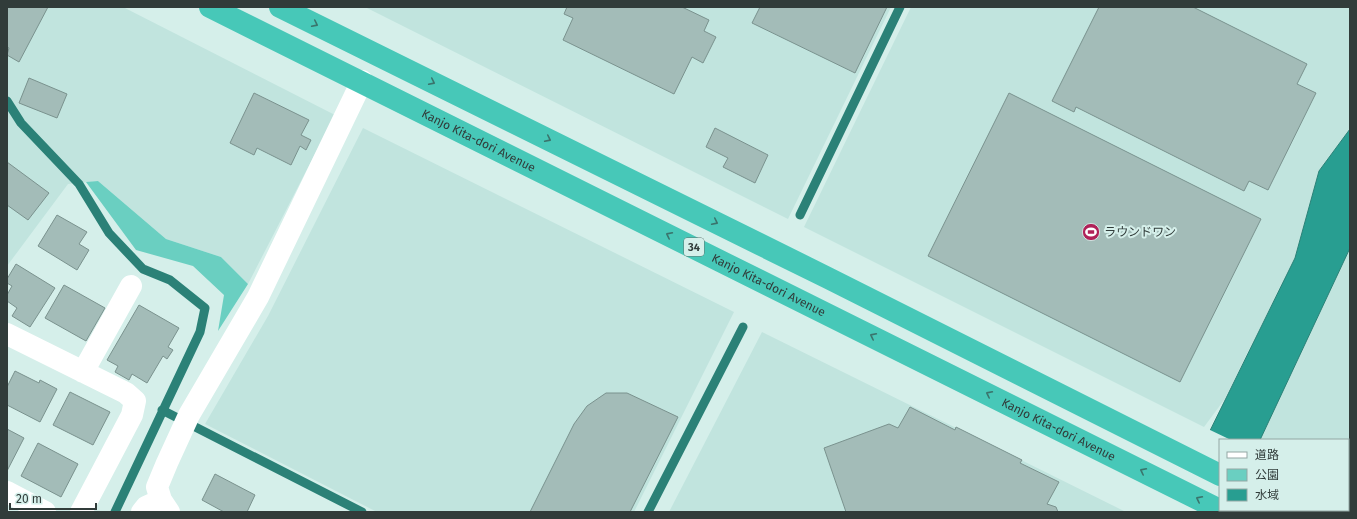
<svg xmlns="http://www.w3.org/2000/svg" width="1357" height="519" viewBox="0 0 1357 519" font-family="'Fira Sans','Noto Sans JP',sans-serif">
<rect width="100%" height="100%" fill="#d5efea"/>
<path fill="#c1e4de" d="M7,7h116l212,108 -87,169 -27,-27 -55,-18 -68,-58 -30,3 -61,82z
M365,7h526l-103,212z
M911,7h439v122l-31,42 -24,87 -71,142 -20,27 -400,-200z
M363,128l371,184 -100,200h-257l-172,-88 63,-108z
M1350,248v251l-2,-1v-58h-88z
M762,332l364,180h-457z"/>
<path fill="#6acfc1" d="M98,181l68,58 55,18 27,27 -30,47 6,-36 -31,-29 -57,-16 -50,-68z"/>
<path fill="#289e91" stroke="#2b8177" d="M1350,129v119l-90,192h-40l-50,72 125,-254 24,-87z"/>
<path fill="#d5efea" d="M1208,429l23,11h-11v70l7,2h-59z"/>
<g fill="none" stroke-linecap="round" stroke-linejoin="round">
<path stroke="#2b8177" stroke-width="9" d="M7,101l14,22 58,61 30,49 34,36 27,11 35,28 -5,24 -85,180
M800,215l100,-208
M162,410l200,102
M648,512l95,-185"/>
</g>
<path fill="#a3bcb8" stroke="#7a928e" d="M7,7h41l-29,55 -12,-7 2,-7 -2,-1z
M567,7h115l27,13 -5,11 12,6 -13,26 -11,-6 -18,37 -111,-54 10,-22 -9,-4z
M760,7h127l-32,66 -103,-50z
M1099,7h94l114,57 -10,20 19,9 -48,97 -19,-9 -5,10 -168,-84 -2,5 -22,-11z
M29,78l38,16 -10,24 -38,-15z
M254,93l55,27 -8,15 10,5 -5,10 -6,-4 -9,19 -34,-17 -3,7 -24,-12z
M1009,93l252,126 -81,163 -252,-126z
M715,128l53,27 -13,28 -32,-16 5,-9 -22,-11z
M7,162l42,31 -21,27 -21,-15z
M57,215l30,17 -8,12 10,6 -12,20 -39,-24z
M16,264l39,24 -25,39 -18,-11 5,-8 -10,-7v-6l5,-9 -5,-3v-4z
M64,285l41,23 -19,33 -41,-23z
M139,305l40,23 -11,19 5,3 -6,9 -4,-3 -16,27 -15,-9 -3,6 -14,-8 3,-6 -11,-6z
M15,371l24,12 1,-3 17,9 -17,33 -33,-17v-18z
M70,392l40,20 -17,33 -40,-20z
M606,393h21l51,24 -48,95h-100l44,-88 13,-18z
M910,407l45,23 1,-3 66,33 -2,3 39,19 -12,22 9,3 2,5h-212l-22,-64 65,-24 9,4z
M7,429l17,9 -17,33z
M38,443l40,21 -17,33 -40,-21z
M215,474l40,21 -8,17h-23l-22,-12z"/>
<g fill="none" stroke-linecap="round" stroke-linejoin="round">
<path stroke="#fff" stroke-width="22" d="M7,334l119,59 9,8 -3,14 -51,97
M83,372l48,-86
M7,492l38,20
M142,512l4,-5 15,-7
M169,512l-8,-12 -4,-13 10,-24 22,-48 69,-118 104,-216"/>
<g stroke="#47c8b8" stroke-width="22">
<path id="s1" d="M210,7l1010,503"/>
<path d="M280,7l548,271 392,197"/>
<path d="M1292,510l4,2"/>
</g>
</g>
<defs><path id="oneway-chevron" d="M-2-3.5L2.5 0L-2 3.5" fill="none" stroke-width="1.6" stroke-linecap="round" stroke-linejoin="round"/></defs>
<g stroke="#3a746c">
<use href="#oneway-chevron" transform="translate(315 24) rotate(26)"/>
<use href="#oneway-chevron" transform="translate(432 82) rotate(26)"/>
<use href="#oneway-chevron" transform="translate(548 139) rotate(26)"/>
<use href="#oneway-chevron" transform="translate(715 222) rotate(26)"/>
<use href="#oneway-chevron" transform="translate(669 235) rotate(-153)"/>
<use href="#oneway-chevron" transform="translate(873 336) rotate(-153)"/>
<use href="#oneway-chevron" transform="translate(989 394) rotate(-153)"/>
<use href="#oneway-chevron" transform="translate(1143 471) rotate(-153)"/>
<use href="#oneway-chevron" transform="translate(1199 499) rotate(-153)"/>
</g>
<defs>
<symbol id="stadium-disc" viewBox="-11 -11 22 22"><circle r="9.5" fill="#b02158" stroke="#d5efea"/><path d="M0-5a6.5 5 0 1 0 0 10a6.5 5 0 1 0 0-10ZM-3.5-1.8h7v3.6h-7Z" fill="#fff"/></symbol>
</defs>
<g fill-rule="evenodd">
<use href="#stadium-disc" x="1081" y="222" width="20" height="20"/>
</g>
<g text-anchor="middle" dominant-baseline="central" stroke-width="4" stroke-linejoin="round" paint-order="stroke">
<rect fill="#d5efea" stroke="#62726f" stroke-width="1" x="684" y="238" width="20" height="18" rx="3"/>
<g font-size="11" font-weight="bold" fill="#313c3a">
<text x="694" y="247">34</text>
</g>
<g font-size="12" fill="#313c3a" stroke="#d5efea">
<text stroke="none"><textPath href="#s1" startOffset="300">Kanjo Kita-dori Avenue</textPath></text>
<text stroke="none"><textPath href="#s1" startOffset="624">Kanjo Kita-dori Avenue</textPath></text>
<text stroke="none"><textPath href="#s1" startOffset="948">Kanjo Kita-dori Avenue</textPath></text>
</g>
<g font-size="12" fill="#313c3a" stroke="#d5efea" text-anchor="start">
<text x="1104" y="232">ラウンドワン</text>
</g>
</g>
<rect width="1357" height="519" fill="none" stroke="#313c3a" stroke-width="16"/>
<rect x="1219" y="439" width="130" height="72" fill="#d5efea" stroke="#93a7a4"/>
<rect x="1227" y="452" width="20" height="6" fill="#ffffff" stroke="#93a7a4"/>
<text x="1255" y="459" font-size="12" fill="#313c3a">道路</text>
<rect x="1227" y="469" width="20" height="12" fill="#6acfc1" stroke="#93a7a4"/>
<text x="1255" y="479" font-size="12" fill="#313c3a">公園</text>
<rect x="1227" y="489" width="20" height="12" fill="#289e91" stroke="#93a7a4"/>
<text x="1255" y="499" font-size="12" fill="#313c3a">水域</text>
<path d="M10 503v6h86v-6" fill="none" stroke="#313c3a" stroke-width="2"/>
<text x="16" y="503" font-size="12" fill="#313c3a" stroke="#d5efea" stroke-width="3" paint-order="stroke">20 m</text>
</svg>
